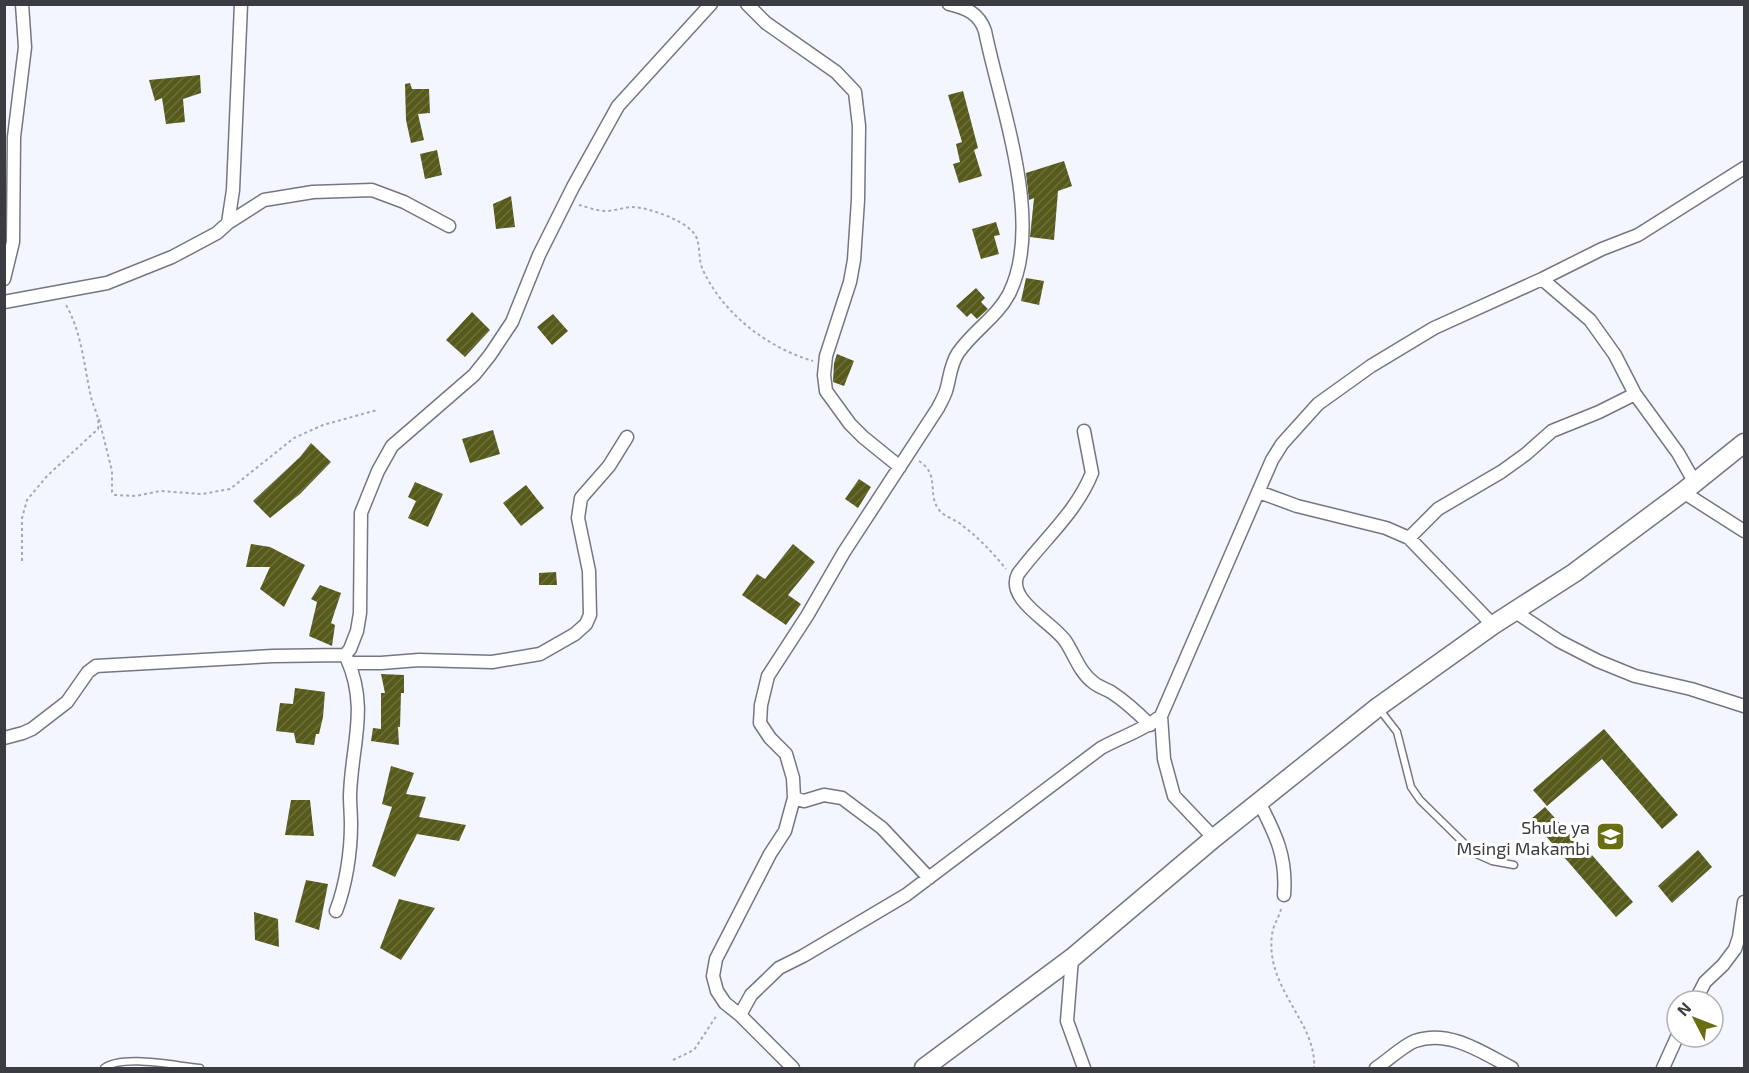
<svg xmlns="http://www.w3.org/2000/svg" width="1749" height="1073" viewBox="0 0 1749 1073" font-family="'Exo 2',sans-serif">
<defs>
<pattern id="building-hatch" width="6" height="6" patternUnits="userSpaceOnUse" patternTransform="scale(1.5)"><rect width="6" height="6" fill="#565a1a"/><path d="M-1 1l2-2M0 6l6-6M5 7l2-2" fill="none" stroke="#6c6f3c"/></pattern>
</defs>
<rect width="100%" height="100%" fill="#f3f6ff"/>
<path fill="url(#building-hatch)" d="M200,75l1,18 -18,6 2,23 -19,2 -4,-26 -7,3 -6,-21z
M410,83l2,6h17l1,24 -12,1 6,26 -13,3 -5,-23 -1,-36z
M963,91l15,57 -4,2 8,26 -23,7 -6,-19 7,-2 -4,-18 6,-2 -14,-47z
M437,150l5,25 -17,4 -5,-25z
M1064,161l8,25 -14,5 -4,49 -24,-3 4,-39 -5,2 -3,-27z
M511,196l4,31 -19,2 -3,-25z
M996,222l4,13 -6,1 5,18 -18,5 -9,-30z
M1026,278l18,3 -5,24 -18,-4z
M976,288l9,10 -4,4 7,7 -11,10 -6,-6 -4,4 -11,-11z
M472,312l18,18 -25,27 -19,-17z
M553,314l15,17 -16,14 -15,-18z
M837,354l17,7 -10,25 -11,-4 1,-19z
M493,430l7,24 -30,9 -8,-24z
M311,443l20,19 -31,32 -30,24 -17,-17 47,-44z
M859,479l12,8 -13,21 -13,-9z
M415,482l28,12 -15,33 -20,-9 8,-17 -8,-4z
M526,485l18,23 -23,18 -18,-23z
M251,544l19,3 35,18 -21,42 -24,-18 10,-22h-24z
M793,544l22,18 -27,33 13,9 -15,21 -44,-30 15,-21 8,5z
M556,572l1,13h-18v-12z
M320,585l21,8 -10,30 4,2 -3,21 -23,-10 8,-34 -6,-3z
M381,674l23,1v18h-3l-1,34h-2l1,18 -28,-4 2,-13 8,1v-36h4z
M295,688l30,4 -2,25 -4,17h-3l-2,11 -18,-2 -2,-10 -18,-2 4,-28 13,1z
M1604,729l74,86 -16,14 -60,-70 -55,47 -14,-16z
M391,766l23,7 -8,21 20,3 -7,20 47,8 -7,16 -42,-7 -22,43 -23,-11 20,-59 -10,-3z
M291,800h19l4,36 -29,-1z
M1545,807l45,50 2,-2 41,47 -17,15 -85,-98z
M1698,850l14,17 -40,36 -14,-17z
M306,880l22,4 -9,46 -24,-8z
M399,899l36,9 -34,52 -21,-12z
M254,912l24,7 1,28 -24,-7z"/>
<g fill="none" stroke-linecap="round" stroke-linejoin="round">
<defs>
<path id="lane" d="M1380,710l17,22 14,55 9,13 54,53 18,8 22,4
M104,1068c19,-14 72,-2 96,0"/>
<path id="street" d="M747,4l19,19 70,49 19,20 4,34 -1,74 -4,60 -4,22 -24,74 -2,19 2,16 24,33 13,13 37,30
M228,223l36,-23 49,-8 59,-2 32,12 45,24
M4,279l9,-37 1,-105 11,-90 -3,-43
M1542,279l48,41 25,35 20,39 43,59 17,30
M4,302l103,-19 65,-26 45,-24 11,-10 5,-33 8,-186
M1084,431l8,42c-16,40 -49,67 -74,101 -13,26 36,49 48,68 9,14 14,31 28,41 5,4 12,6 17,9 14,9 27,21 39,33
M1259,492l38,14 89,22 23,10 84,87
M1683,492l61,39
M1409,538l29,-29 63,-37 25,-18 26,-23 47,-19 36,-18
M1514,611l45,30 39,20 37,15 56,13 53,17
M349,663h32l38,-3 73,2 48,-8 35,-20 11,-10 4,-9 -1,-44 -11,-53 3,-20 28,-32 18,-29
M1161,716l3,43 10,37 40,42
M4,738l19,-5 9,-4 35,-27 21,-30 8,-6 177,-10 72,-1 5,-6 7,-18 3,-18 1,-100 17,-42 14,-25 82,-71 16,-20 22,-33 27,-67 34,-68 45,-81 93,-102
M794,798l10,3 20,-6 18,3 40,30 47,50
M1259,802c17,33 28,55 25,93
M336,911c10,-26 15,-59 15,-87 0,-9 -1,-19 -1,-28 1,-49 19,-88 -3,-137
M1072,958l-5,63 17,47
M1695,1001l10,-19 18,-17 12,-16 4,-12 5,-35
M740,1015l11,-20 28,-27 24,-12 103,-61 195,-147c20,-11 43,-18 60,-32l111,-256 10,-16 36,-40 53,-38 63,-38 108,-49 60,-30 36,-14 106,-67
M793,1068l-53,-53 -15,-12 -8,-12 -4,-15 3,-17 54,-105 15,-23 9,-33 -1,-20 -7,-24 -16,-16 -10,-15 1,-18 7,-29 39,-60 37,-64 94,-144c3,-6 6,-11 8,-17 4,-13 4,-26 12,-38 15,-22 39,-36 51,-59 36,-72 -9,-188 -24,-263 -6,-18 -19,-23 -36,-27
M1376,1068c11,-7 28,-23 39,-27 35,-12 68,12 97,27
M1663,1068l14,-31"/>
<path id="secondary" d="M924,1068l148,-110 142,-120 164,-131 115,-82 81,-52 109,-81 61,-49"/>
</defs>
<use href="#lane" stroke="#747781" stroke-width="9"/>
<use href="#street" stroke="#747781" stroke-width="15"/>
<use href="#secondary" stroke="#747781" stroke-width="21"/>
<path stroke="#a7a9b1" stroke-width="2" stroke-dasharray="3 3" stroke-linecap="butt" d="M579,205c8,2 18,6 27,6 9,0 18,-4 27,-4 17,1 47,12 59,24 10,9 5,27 11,39 20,44 65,78 110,91
M99,419l13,52v21l3,3 21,1 24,-5 42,3 28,-5 64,-51 29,-13 54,-15
M919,461c22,14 7,34 21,50 5,6 17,9 23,15 16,12 30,27 43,43
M22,561v-43l5,-18 20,-24 51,-47c2,-12 -4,-20 -7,-32 -7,-31 -9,-64 -25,-92
M1281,909c-2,9 -8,16 -9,26 -7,54 45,87 42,133
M673,1060l21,-10 23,-35"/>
<use href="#lane" stroke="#fff" stroke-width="6"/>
<use href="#street" stroke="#fff" stroke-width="12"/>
<use href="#secondary" stroke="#fff" stroke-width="18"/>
</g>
<defs>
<symbol id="school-square" viewBox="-11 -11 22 22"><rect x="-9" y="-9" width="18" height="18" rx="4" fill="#696e12" stroke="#fff"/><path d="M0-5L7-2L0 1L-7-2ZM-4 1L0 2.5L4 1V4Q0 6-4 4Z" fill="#fff"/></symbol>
</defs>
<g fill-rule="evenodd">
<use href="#school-square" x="1594" y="820" width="33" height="33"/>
</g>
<g text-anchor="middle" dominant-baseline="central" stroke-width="6" stroke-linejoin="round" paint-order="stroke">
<g font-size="18" fill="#3b3c41" stroke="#fff" text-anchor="end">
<text x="1590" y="827">Shule ya<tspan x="1590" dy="21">Msingi Makambi</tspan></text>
</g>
</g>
<rect width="1749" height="1073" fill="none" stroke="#3b3c41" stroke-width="12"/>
<g transform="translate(1695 1019) rotate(312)"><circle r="28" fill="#ffffff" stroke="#b1b1b3" stroke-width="1.5"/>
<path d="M0-4.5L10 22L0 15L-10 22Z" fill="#696e12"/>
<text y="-9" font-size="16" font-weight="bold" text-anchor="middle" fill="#3b3c41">N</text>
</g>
</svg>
